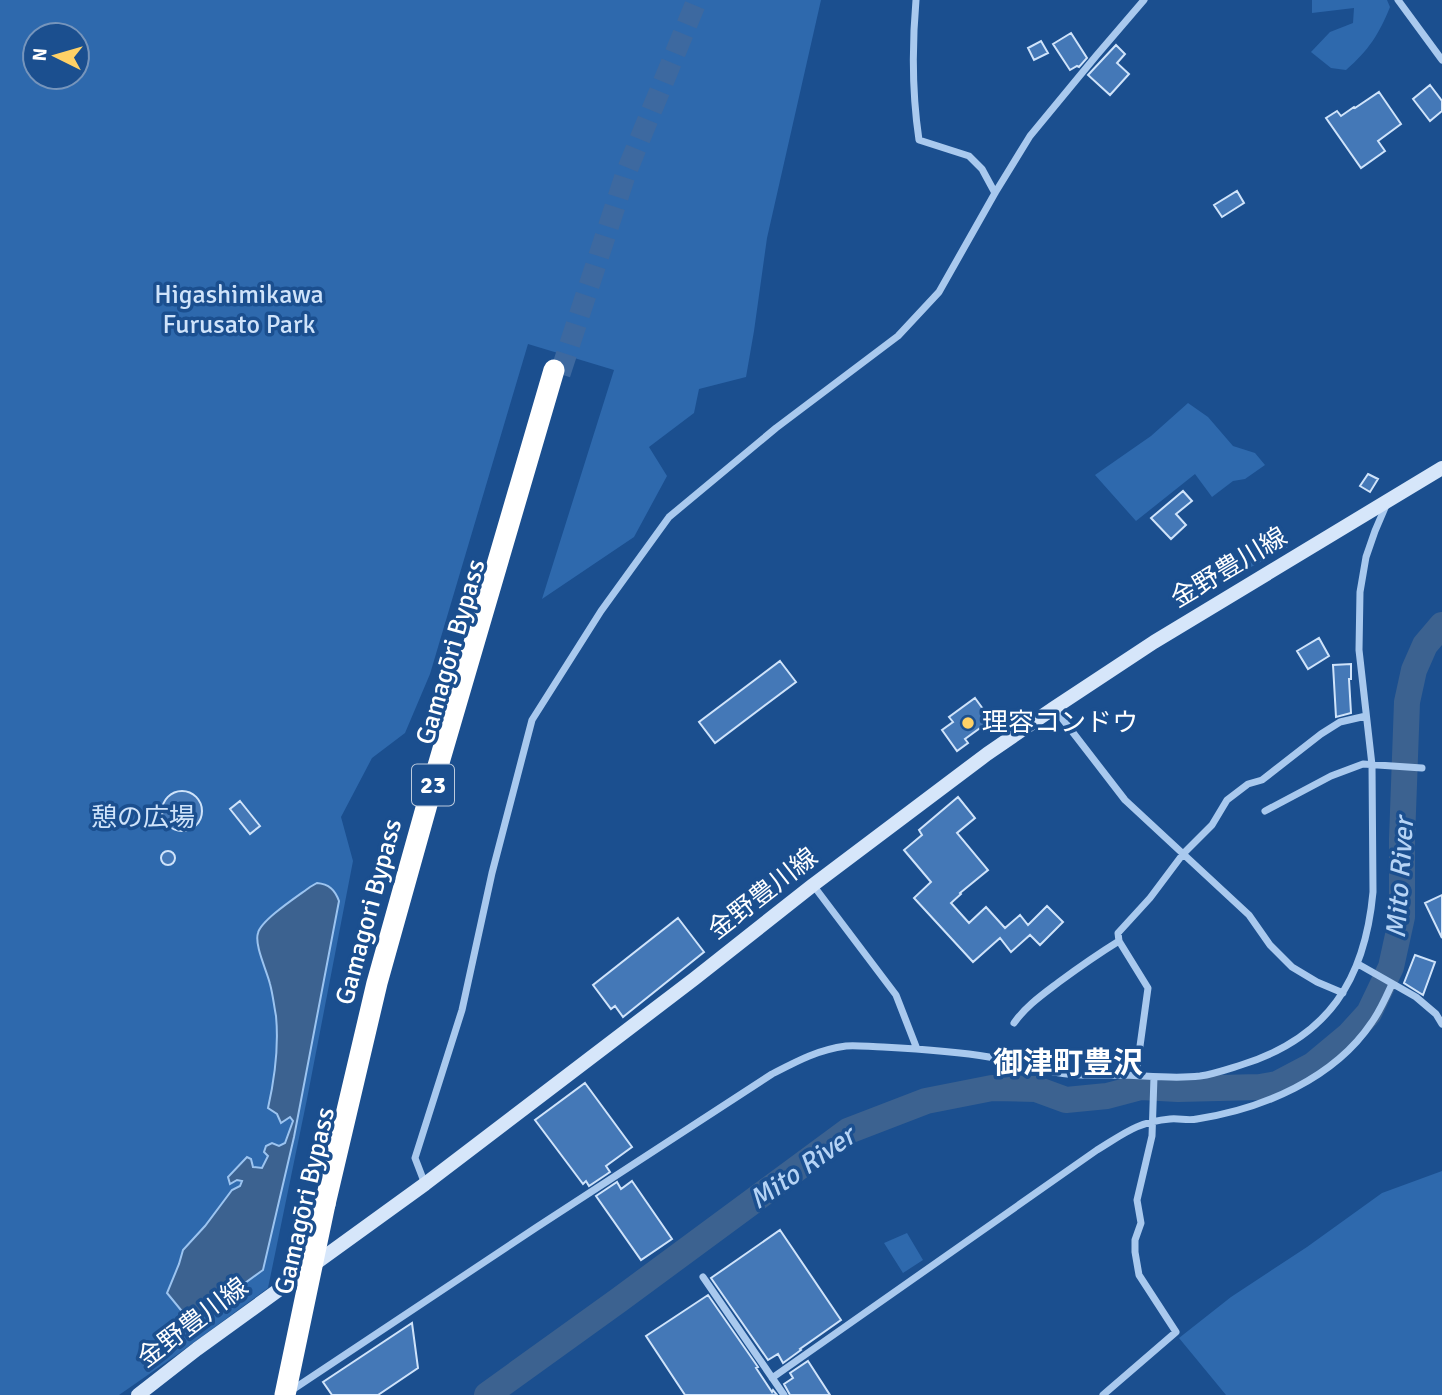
<svg xmlns="http://www.w3.org/2000/svg" width="1442" height="1395" viewBox="0 0 1442 1395" font-family="Signika,'Noto Sans JP',sans-serif">
<rect width="100%" height="100%" fill="#1b4f8f"/>
<path fill="#2e69ad" fill-rule="evenodd" d="M0,0h821l-54,238 -13,93 -8,46 -47,12 -5,24 -45,34 18,29 -33,61 -92,62 72,-229 -86,-26 -98,330 -25,59 -33,25 -31,59 12,44 -46,238 -39,189 -90,66 -59,41h-119zM35,35h42v42h-42z
M1312,0h75l3,7c-11,27 -21,43 -44,63l-15,-2 -20,-16 19,-20 23,-9 1,-15 -42,5z
M1188,403l20,14 25,29 22,7 10,12 -20,14 -12,2 -21,16 -17,-23 -59,47 -41,-46 56,-39z
M1272,545l16,2 -37,20 -4,-9z
M1442,1171v224h-216l-47,-57 52,-41 76,-50 75,-54z
M907,1233l16,27 -20,13 -19,-30z"/>
<path fill="#3c6290" stroke="#9cc4f0" stroke-width="2" d="M317,883c12,1 18,7 22,18l-45,236 -31,133 -62,45h-16l-18,-22 12,-29 4,-14 22,-24 27,-36 8,-4 2,-5 -5,-1 -7,4 -2,-7 19,-20 4,2 2,8 9,1 6,-12 -4,-4 2,-6 6,-3 7,3 6,-3 8,-22 -3,-4 -9,6 -4,-9 -9,-6c7,-31 11,-60 8,-92 -2,-10 -3,-21 -6,-32 -3,-13 -16,-39 -12,-51 3,-13 40,-37 52,-46z"/>
<g fill="none" stroke-linecap="round" stroke-linejoin="round">
<path stroke="#3c6290" stroke-width="26" d="M487,1395l132,-95 229,-169 78,-30 66,-13 44,1 30,11 41,-4 34,-9 37,2 82,-2 17,-3 36,-19 36,-30 20,-22 22,-46 11,-50v-78l5,-137 7,-32 11,-25 17,-20"/>
</g>
<path fill="#4478b7" stroke="#cfe3fa" stroke-width="2" d="M1071,33l16,25 -8,9 -2,-1 -7,4 -17,-26z
M1041,41l7,12 -14,7 -6,-12z
M1116,45l9,9 -8,9 12,11 -19,21 -22,-20z
M1430,85l12,16v10l-12,10 -17,-22z
M1379,92l22,32 -23,17 7,10 -24,17 -35,-50 11,-7 4,5 13,-9 1,1z
M1237,191l7,12 -22,14 -8,-12z
M1368,474l10,5 -8,13 -10,-6z
M1183,491l9,10 -16,13 10,11 -15,14 -20,-21z
M1319,638l10,18 -21,13 -11,-18z
M780,661l16,21 -81,61 -16,-21z
M1351,664v15h-2l2,34 -15,4 -3,-52z
M975,698l16,22 -26,19 3,4 -11,8 -15,-21 11,-8 -4,-5z
M162 811a20 20 0 1 1 40 0a20 20 0 1 1-40 0Z
M958,797l17,21 -18,15 31,37 -28,23 1,1 -10,9 18,20 17,-16 19,21 15,-13 8,10 19,-19 16,16 -23,23 -10,-10 -19,17 -11,-14 -27,24 -59,-64 17,-16 -27,-32 18,-15 -3,-5z
M240,801l20,25 -10,8 -20,-25z
M161 858a7 7 0 1 1 14 0a7 7 0 1 1-14 0Z
M1442,895v43l-17,-35z
M678,918l26,34 -81,65 -8,-11 -4,3 -18,-24z
M1415,955l20,7 -12,33 -19,-12z
M585,1083l47,64 -26,19 4,6 -21,14 -3,-5 -3,3 -48,-64z
M632,1181l40,58 -31,21 -45,-64 21,-14 4,7z
M780,1230l61,90 -41,29 1,1 -18,13 -5,-9 -10,6 -57,-82z
M708,1295l50,72 -2,1 16,24 1,-2 4,5h-92l-39,-59z
M412,1323l6,45 -40,27h-46l-9,-13z
M808,1361l22,34h-40l-6,-11 9,-6 -3,-5z"/>
<g fill="none" stroke-linecap="round" stroke-linejoin="round">
<path stroke="#3d69a0" stroke-width="21" stroke-dasharray="21 10" stroke-linecap="butt" d="M560,374l66,-201 71,-173"/>
<path stroke="#a9c9ee" stroke-width="7" d="M916,0c-4,46 -4,93 3,140l50,16 13,13 13,24
M1398,0l44,60
M1054,708l71,92 124,115 21,30 22,22 25,15 26,11
M1265,811l66,-35 32,-12 59,4
M813,885l83,110 21,54
M1119,941l29,47 -12,87
M1358,964l58,33 20,17 6,10
M1014,1023c12,-17 28,-28 45,-41 19,-14 39,-28 60,-41l-1,-8 32,-35 33,-44 29,-29 15,-25 21,-16 14,-4 59,-46 19,-12 26,-6
M425,1184l-10,-26 47,-148 30,-137 40,-153 69,-109 68,-94 107,-89 122,-92 41,-44 56,-99 35,-57 66,-80 48,-56
M703,1277l81,118
M772,1378l325,-228c28,-17 40,-28 73,-31 9,-1 18,2 27,0 65,-10 137,-40 175,-97 8,-11 14,-25 20,-38
M292,1390l245,-163 235,-153c25,-13 45,-24 74,-28 12,-1 25,1 37,1 36,2 71,4 106,10 26,5 52,14 78,17 19,2 39,1 59,1 24,1 49,4 74,1 14,-2 28,-7 41,-11 87,-27 124,-85 132,-173l-1,-127 -13,-115 1,-58 6,-35 9,-26 12,-28
M1103,1395l73,-63 -37,-57 -4,-23v-12l6,-17 -4,-23 15,-64 2,-59"/>
<path stroke="#d6e6fa" stroke-width="14" d="M138,1395l59,-46 228,-165 269,-205 119,-94 174,-131 67,-46 100,-66 288,-174"/>
<path stroke="#fff" stroke-width="21" d="M325,1204l52,-221 56,-200 121,-413"/>
<path stroke="#fff" stroke-width="21" d="M285,1395l40,-191"/>
</g>
<circle fill="#ffd166" stroke="#1b4f8f" stroke-width="2.5" cx="968" cy="723" r="7"/>
<g text-anchor="middle" dominant-baseline="central" stroke-width="7" stroke-linejoin="round" paint-order="stroke">
<rect fill="#1b4f8f" stroke="#bbcadd" stroke-width="2" x="412" y="764.5" width="42" height="41" rx="5"/>
<g font-size="24" font-weight="bold" fill="#fff">
<text x="433" y="785">23</text>
</g>
<g font-size="26" fill="#cfe3fa" stroke="#1b4f8f">
<text x="239" y="295">Higashimikawa<tspan x="239" dy="30">Furusato Park</tspan></text>
<text x="143" y="818">憩の広場</text>
</g>
<g font-size="26" fill="#fff" stroke="#1b4f8f">
<text transform="translate(1229 568) rotate(-31)">金野豊川線</text>
<text transform="translate(451 652) rotate(-74)">Gamagōri Bypass</text>
<text transform="translate(763 894) rotate(-38)">金野豊川線</text>
<text transform="translate(369 912) rotate(-75)">Gamagori Bypass</text>
<text transform="translate(305 1201) rotate(-77)">Gamagōri Bypass</text>
<text transform="translate(193 1323) rotate(-37)">金野豊川線</text>
</g>
<g font-size="26" fill="#fff" stroke="#1b4f8f" text-anchor="start">
<text x="982" y="723">理容コンドウ</text>
</g>
<g font-size="28" font-style="italic" fill="#b5d3f5" stroke="#1b4f8f">
<text transform="translate(1400 878) rotate(-86)">Mito River</text>
<text transform="translate(802 1168) rotate(-35)">Mito River</text>
</g>
<g font-size="30" font-weight="bold" fill="#fff" stroke="#1b4f8f">
<text x="1068" y="1063">御津町豊沢</text>
</g>
</g>
<g transform="translate(56 56) rotate(275)"><circle r="33" fill="#1b4f8f" stroke="#7695bc" stroke-width="2"/>
<path d="M0-5L12 26L0 18L-12 26Z" fill="#ffd166"/>
<text y="-10" font-size="19" font-weight="bold" text-anchor="middle" fill="#ffffff">N</text>
</g>
</svg>
